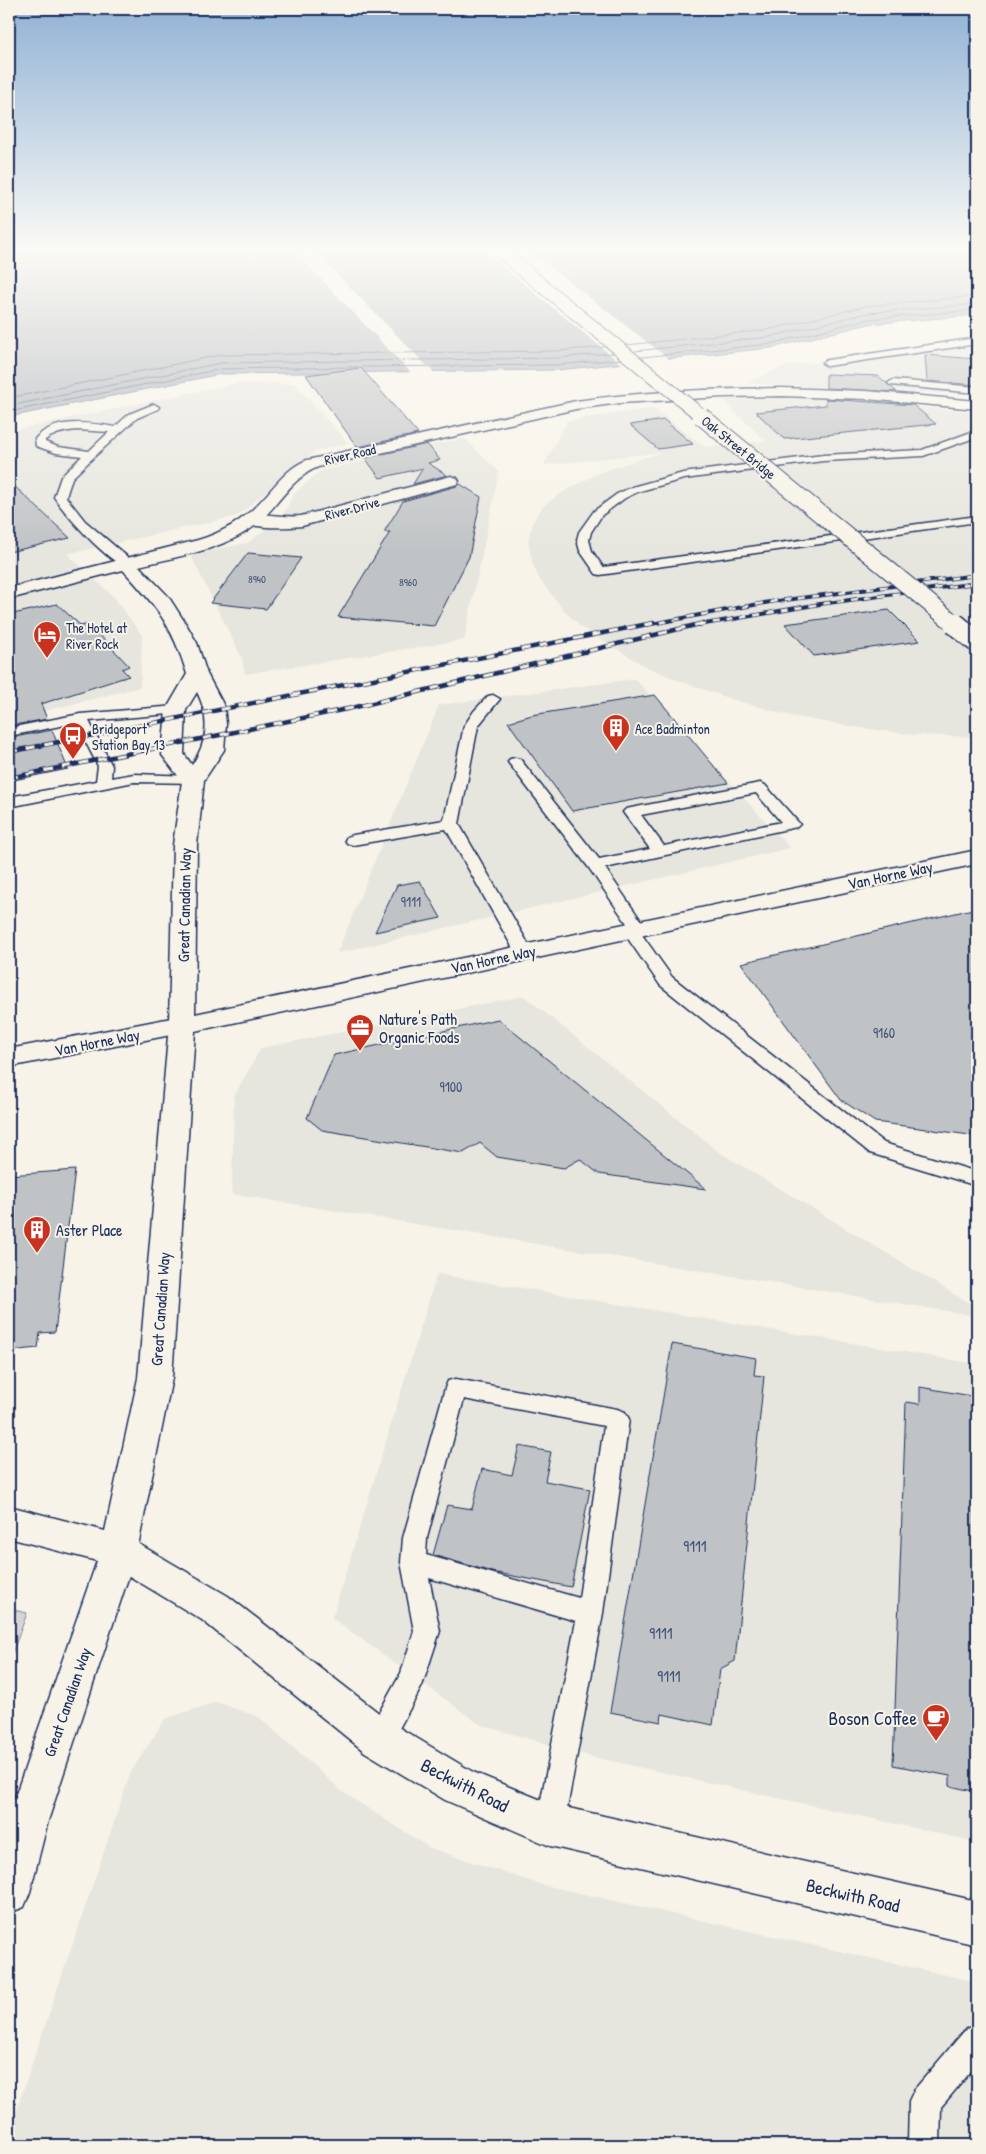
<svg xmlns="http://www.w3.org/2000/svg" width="986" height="2154" viewBox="0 0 986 2154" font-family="'Patrick Hand',sans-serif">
<rect width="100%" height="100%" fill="#f7f3e8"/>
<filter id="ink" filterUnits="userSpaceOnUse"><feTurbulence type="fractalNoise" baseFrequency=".02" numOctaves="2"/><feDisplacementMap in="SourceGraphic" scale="10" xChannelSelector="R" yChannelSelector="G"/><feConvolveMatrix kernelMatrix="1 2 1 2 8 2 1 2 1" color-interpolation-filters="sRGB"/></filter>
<g filter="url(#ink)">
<path fill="#e6e5de" d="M977,342v53l-231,-12 39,-17z
M237,383l58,1 53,59 -34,9 -77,64 -170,38 46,42 29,39 -2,52 -131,33v-289z
M779,398l44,1 154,13v325l-61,-2 -62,-8 -63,-11 -60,-17 -54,-19 -34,-15 -62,-38 -18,-18 -23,-29 -7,-15 -5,-26 6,-19 9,-14 20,-14 38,-20 61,-20 -118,13 23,-44 86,-13 52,39 60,-6 -42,-41z
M464,438l35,34 -35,168 -219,34 -3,-16 -52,-104 58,-11 35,-27 10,-21 27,-24z
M635,679l155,169 -453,105 102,-248z
M524,996l195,156 258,156v8l-745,-122 2,-98 27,-48z
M437,1274l540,90v478l-384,-85 -112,-32 -149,-107z
M216,1702l43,15 85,76 86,55 109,36 438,98v163h-968v-13l122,-360 34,-53z"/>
<path fill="#d7d6d4" stroke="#798299" d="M9,1609l18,4 -18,49z"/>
<path fill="#acb0b9" stroke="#727c95" d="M9,252h968v63l-108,9 -98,24 -213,22 -337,4 -212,43z"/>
<path fill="#f7f3e8" d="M295,252h20l120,122h-23z
M485,252h46l142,110 -49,4z"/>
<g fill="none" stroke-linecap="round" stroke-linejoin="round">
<path stroke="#556382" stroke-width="1" d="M627,345l140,-15 99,-24 111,-10
M635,351l134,-14 98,-24 110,-9
M642,357l128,-13 98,-25 109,-9
M362,367l196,-2 62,-6
M9,398l211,-43 337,-4 47,-4
M9,406l212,-43 336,-5 56,-5
M9,412l212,-43 137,-2"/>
</g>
<path fill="#c0c3c5" stroke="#1b2f5e" d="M925,355l52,4v26l-50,-4z
M361,368l57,66 -61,13 -51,-72z
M826,374l52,2 19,16 -71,-4z
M826,399l87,6 23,19 -152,15 -28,-27 70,-7z
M664,420l29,24 -35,5 -28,-24z
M427,444l13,16 -12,3 19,12 -34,9 10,-16 -43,10 -15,-20z
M9,481l61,57 -61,14z
M460,484l21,13 -12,60 -35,69 -96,-9 52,-85h-6l19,-31 54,-15z
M248,553l53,5 -35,51 -56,-6z
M57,604l24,22 7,-2 6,5 35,37 -7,3 7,7 -88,28 6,15 -38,7v-111z
M889,610l31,31 -106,15 -29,-32z
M655,695l73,88 -156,28 -64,-89 24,-7z
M52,730l16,39 -59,12v-43z
M420,881l21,37 -66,14 22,-47z
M977,908v228l-102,-14 -34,-22 -100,-137z
M498,1019l208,170 -107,-15 -19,-15 -16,9 -67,-11 -17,-14 -17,10 -141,-23 -15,-12 27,-63z
M75,1170l-20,162 -15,1 -2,15 -29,3v-176z
M672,1344l84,14 -2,17 10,1 -29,285 -15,8 -7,56 -51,-11 -1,8 -51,-10z
M920,1387l57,10v395l-27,-6v-10l-57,-11 13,-363 14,2z
M519,1446l32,6 -6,29 45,8 -19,98 -79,-15 -59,-17 14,-50 25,4 10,-40 30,6z"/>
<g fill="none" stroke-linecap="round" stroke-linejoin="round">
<defs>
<path id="lane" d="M977,338v6l-150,22 -5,-3 5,-3z
M893,380l84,7v6l-87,-8 -2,-2z
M154,404l5,3 -1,2 -21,9 -42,38 -23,22 -6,19 19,24 46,39 2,3 -2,3 -4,1c-20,-5 -61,-52 -73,-70l7,-20 21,-21 -26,-3 -20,-7 -1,-7c19,-22 55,-16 80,-12l14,-13zM77,430l32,2 -20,19 -31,-4 -13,-5v-2c10,-7 20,-9 32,-10z
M977,430v7l-54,19 -100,5 -139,18 -44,12 -15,7 -23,17 -11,17 -2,8 3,11 11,16 374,-51v6l-377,53 -4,-1 -16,-23 -3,-11 2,-8 15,-21 23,-17 15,-7 51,-14 140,-18 99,-5z
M493,695l7,4 -22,27 -19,98 74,128 -3,4 -6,1 -6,-1 -3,-4 -69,-123 -93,16 -6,-2 -2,-3 2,-3 6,-2 91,-15 20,-94 10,-15 14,-15z
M176,706l5,1 2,3 -2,3 -92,8 23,45 -1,12 23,-4 59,2 5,1 2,3 -2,3 -64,-1 -125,25v-10l87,-16 2,-15 -22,-43 -67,13v-8l71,-14z
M515,758l5,1 79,100 51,-10 -27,-37 3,-3 134,-26 5,2 32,36 3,3 -3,3 -192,41 41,60 -6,4 32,45 212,166 93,29v14l-107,-33 -210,-168 -38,-55 6,-5 -39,-57 -81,-106 2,-3zM756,793l25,29 -117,24 -23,-31z
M456,1379l161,30 8,3 4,7 -26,194 -39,212 -4,10 -10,4 -10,-4 -4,-10 40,-204 -147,-43 11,53 -18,55 -33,61 -10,4 -10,-4 -4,-9 36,-65 13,-42 -13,-69 2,-24 42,-150 3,-7zM464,1399l140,27 -25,172 -153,-43 1,-17z
M977,2024v40l-36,43 -1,38h-32l1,-44 5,-11 52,-61z"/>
<path id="street" d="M451,476l6,2 2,3 -2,3 -155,42c-18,2 -38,2 -56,-2l-2,-4 2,-4c17,-4 37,2 55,0z
M182,1016l9,3 4,6 -4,6 -182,36v-18z
M119,1535l13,5 96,56 165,128 80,48 78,32 426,97v44l-427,-99 -105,-46 -80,-48 -163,-132 -96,-58 -5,-11 5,-11z"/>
<path id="secondary" d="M782,388l84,3 111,10v8l-111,-10 -84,-3 -59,1 -103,6 -44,6 -258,58c-27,11 -39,38 -61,57 -32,26 -78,32 -118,42l29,30 18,28 11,19 10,31 17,32 2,18 -2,26 -20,30 -7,65 -2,169 782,-164v14l-782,167 -23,347 -35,173 -89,270 -18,71 -6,15 -15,6v-99l88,-253 -88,-23v-32l96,25 33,-153 31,-353 4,-180 9,-64 -20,-26 4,-45 21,-36c-15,-49 -30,-67 -64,-104l-114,29v-11l189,-48c23,-7 43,-18 60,-36 17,-17 27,-35 49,-44l269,-59c68,-10 137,-12 206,-13zM197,692c13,26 11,49 -5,73l-8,-11 2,-44z"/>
</defs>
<use href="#lane" stroke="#1b2f5e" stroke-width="3"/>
<use href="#street" stroke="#1b2f5e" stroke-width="3"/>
<use href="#secondary" stroke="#1b2f5e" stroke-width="3"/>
<use href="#lane" fill="#f7f3e8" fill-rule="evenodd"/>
<use href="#street" fill="#f7f3e8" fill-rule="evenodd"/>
<use href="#secondary" fill="#f7f3e8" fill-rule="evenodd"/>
<defs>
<path id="rail-far1" d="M646,625l124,-23 207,-27
M699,625l121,-21 157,-21"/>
<path id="rail" d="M9,752l644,-129
M9,778l343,-70 352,-85"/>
</defs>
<use href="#rail-far1" stroke="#1b2f5e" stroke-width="4"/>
<use href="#rail" stroke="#1b2f5e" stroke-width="4.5"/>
<use href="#rail-far1" stroke="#f7f3e8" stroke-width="2.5" stroke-dasharray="7" stroke-linecap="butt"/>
<use href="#rail" stroke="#f7f3e8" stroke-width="3" stroke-dasharray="9" stroke-linecap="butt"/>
<defs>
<path id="highway-bridge-far2" d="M501,252l202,165"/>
<path id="highway-bridge-far1" d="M701,416l255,209"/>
<path id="highway-bridge" d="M954,623l23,19"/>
</defs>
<use href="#highway-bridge-far2" stroke="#1b2f5e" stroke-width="15" stroke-linecap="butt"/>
<use href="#highway-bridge-far1" stroke="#1b2f5e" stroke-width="19" stroke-linecap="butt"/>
<use href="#highway-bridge" stroke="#1b2f5e" stroke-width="24" stroke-linecap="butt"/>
<use href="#highway-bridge-far2" stroke="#f7f3e8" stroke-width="13"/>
<use href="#highway-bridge-far1" stroke="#f7f3e8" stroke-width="17"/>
<use href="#highway-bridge" stroke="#f7f3e8" stroke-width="21"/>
</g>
</g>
<linearGradient id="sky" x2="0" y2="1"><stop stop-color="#90b2d5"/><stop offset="0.45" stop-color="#fbfaf5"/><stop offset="1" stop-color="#fbfaf5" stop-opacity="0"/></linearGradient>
<rect width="986" height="554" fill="url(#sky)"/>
<defs>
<symbol id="hotel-pin" viewBox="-11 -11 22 30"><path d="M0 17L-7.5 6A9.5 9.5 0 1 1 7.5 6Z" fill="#c8321e" stroke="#f7f3e8"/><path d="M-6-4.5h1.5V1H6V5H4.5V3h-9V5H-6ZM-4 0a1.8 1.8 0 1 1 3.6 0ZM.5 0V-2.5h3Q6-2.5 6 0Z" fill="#fff"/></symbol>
<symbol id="building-pin" viewBox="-11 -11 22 30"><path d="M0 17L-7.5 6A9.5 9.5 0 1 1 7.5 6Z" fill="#c8321e" stroke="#f7f3e8"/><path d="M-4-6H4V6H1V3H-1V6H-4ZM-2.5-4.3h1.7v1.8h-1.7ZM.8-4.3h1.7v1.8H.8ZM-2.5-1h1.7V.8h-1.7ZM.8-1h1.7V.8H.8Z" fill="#fff"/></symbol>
<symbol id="bus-pin" viewBox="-11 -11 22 30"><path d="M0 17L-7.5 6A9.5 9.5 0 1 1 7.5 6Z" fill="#c8321e" stroke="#f7f3e8"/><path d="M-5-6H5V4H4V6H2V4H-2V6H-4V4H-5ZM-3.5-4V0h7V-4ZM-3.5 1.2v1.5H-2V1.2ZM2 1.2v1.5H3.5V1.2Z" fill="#fff"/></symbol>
<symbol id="office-pin" viewBox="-11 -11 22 30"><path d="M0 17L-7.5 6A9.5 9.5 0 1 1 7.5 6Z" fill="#c8321e" stroke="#f7f3e8"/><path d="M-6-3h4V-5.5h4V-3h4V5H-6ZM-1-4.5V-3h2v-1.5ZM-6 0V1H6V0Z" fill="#fff"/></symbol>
<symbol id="cafe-pin" viewBox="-11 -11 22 30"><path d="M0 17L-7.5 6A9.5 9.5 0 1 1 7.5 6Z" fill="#c8321e" stroke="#f7f3e8"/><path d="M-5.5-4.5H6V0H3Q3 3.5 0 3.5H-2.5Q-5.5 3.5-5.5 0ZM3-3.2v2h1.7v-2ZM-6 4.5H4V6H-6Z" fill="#fff"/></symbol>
</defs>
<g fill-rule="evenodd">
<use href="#hotel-pin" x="31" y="619" width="32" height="43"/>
<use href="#building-pin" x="600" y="712" width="32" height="43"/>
<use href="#bus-pin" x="57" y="720" width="32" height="43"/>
<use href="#office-pin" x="344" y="1012" width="32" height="43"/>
<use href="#building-pin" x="21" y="1214" width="32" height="43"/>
<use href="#cafe-pin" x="920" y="1702" width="32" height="43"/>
</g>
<g text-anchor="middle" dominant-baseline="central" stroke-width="4" stroke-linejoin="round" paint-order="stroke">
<g font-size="11" fill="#445478">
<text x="257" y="579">8940</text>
<text x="408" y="582">8960</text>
</g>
<g font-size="14" fill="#1b2f5e" stroke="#f7f3e8">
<text transform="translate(739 447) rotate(39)">Oak Street Bridge</text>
<text transform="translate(350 454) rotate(-13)">River Road</text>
<text transform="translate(352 508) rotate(-15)">River Drive</text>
</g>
<g font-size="14" fill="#1b2f5e" stroke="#f7f3e8" text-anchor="start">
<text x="66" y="627">The Hotel at<tspan x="66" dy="16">River Rock</tspan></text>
<text x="92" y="728">Bridgeport<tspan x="92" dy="16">Station Bay 13</tspan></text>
<text x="635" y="728">Ace Badminton</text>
</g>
<g font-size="14" fill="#445478">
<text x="411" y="901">9111</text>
<text x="884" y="1032">9160</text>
<text x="451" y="1086">9100</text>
</g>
<g font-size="16" fill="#1b2f5e" stroke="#f7f3e8">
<text transform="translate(890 875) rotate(-12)">Van Horne Way</text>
<text transform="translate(184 905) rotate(-89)">Great Canadian Way</text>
<text transform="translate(493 959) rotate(-12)">Van Horne Way</text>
<text transform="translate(97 1042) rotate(-11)">Van Horne Way</text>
<text transform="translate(160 1309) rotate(-86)">Great Canadian Way</text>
<text transform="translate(67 1702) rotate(-71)">Great Canadian Way</text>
</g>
<g font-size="16" fill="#1b2f5e" stroke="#f7f3e8" text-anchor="start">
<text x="379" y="1019">Nature's Path<tspan x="379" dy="18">Organic Foods</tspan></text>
<text x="56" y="1230">Aster Place</text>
</g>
<g font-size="16" fill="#445478">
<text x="695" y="1546">9111</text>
<text x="661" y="1633">9111</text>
<text x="669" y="1676">9111</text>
</g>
<g font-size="19" fill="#1b2f5e" stroke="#f7f3e8" text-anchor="end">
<text x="917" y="1718">Boson Coffee</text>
</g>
<g font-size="19" fill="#1b2f5e" stroke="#f7f3e8">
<text transform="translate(465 1785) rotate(27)">Beckwith Road</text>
<text transform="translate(853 1895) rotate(13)">Beckwith Road</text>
</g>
</g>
<rect width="986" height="2154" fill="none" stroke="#f7f3e8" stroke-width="30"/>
<rect x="15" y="15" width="956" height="2124" fill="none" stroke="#1b2f5e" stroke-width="2" filter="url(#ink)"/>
</svg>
